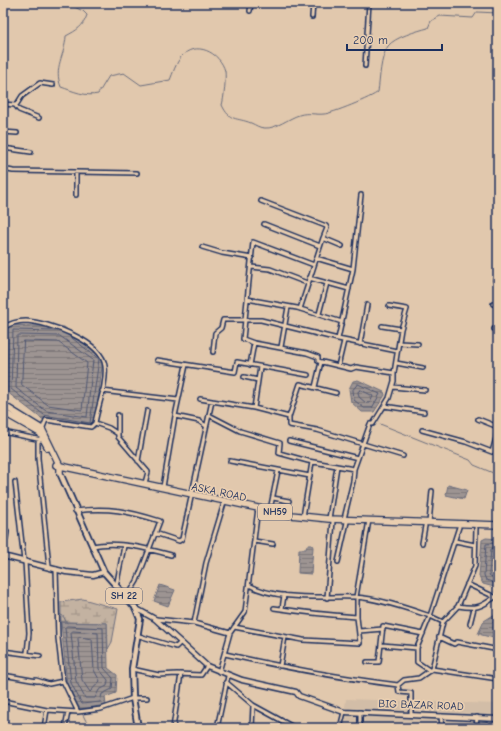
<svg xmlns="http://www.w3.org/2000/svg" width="501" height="731" viewBox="0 0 501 731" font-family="'Comic Neue',sans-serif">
<defs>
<pattern id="wetland-marsh" width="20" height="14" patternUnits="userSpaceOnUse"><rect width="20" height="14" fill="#c3b2a1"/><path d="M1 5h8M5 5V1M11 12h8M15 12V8" fill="none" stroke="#9e9186"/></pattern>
<pattern id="water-rules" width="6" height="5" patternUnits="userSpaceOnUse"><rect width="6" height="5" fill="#9d9492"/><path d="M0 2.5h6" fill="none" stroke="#7f797a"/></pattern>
</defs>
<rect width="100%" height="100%" fill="#e1c8ad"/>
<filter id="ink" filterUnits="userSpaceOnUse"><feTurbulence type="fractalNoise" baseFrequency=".025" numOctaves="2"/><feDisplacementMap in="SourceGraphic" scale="8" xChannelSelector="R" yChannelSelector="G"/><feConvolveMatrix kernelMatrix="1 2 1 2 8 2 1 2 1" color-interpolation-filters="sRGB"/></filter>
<g filter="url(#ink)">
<path fill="#d2bda7" d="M346,699l152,5v24h-156z"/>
<path fill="url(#wetland-marsh)" stroke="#6f7080" d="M83,599l35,10 -6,33 -4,7 -1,-26 -46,-1v-20z"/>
<path fill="url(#water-rules)" stroke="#696c7d" d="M8,325l56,2 39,30 -8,71 -53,-9 -35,-27z
M358,380l26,12 1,3 -11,17h-12l-11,-10 -2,-13 4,-8z
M448,485l19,5 -3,9 -18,-4z
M486,538l12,1v49l-15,-4 -4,-8 3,-36z
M307,545h5l1,2 -2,27 -13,-1 1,-24h7z
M160,585l15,5 -7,16 -14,-5z
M495,614h3v25l-20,-5 6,-13z
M61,622l46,1 1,45 9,7 -1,18 -11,4 1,8 -26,4 -13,-25z"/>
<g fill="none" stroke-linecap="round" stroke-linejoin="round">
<path stroke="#4f5773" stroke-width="1" d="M56,331l-43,-1 -2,59 33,26 46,8 9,-64 -31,-24
M19,335l41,1 33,24 -6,57 -41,-6 -30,-23 1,-51z
M24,341l34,1 29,21 -5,47 -34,-5 -26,-20z
M358,384l22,10 -8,14h-8l-10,-8 -1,-10z
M361,390l12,6 -3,7h-4l-7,-6 -1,-5z
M498,543l-12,1 -2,31 2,5 12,4
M498,548l-7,1 -2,25 1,2 8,3
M67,626l36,2 1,40 9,10 -1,11 -10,5 -2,8 -18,2 -11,-21 -6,-55z
M73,631l25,2 1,36 9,11 -1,6 -8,4 -4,8h-10l-9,-17 -5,-48z
M80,637l12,2 2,31 6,11 -10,11 -8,-12 -4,-41z"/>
<path stroke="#696c7d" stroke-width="1" d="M66,3l17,8 4,4c-4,12 -10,15 -21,21 -1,20 -13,31 -5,51 12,4 25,10 37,7l11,-18 15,-3 17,12 29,-5c3,-7 6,-17 11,-23 14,-17 39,-5 44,14 1,7 -1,28 -3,34 8,17 14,12 29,18 5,2 8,5 14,5 11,1 24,-10 34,-13 9,-3 17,0 25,-1 7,0 49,-17 54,-22 2,-13 2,-34 10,-46 7,-9 29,-15 40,-18l3,-7 9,-5 33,2 4,-6 21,1
M380,424l90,36 4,5 24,10
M59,614l4,2 4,7
M80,709l6,12 8,7"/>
<defs>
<path id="street" d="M250,11l1,-8
M312,17l1,-14
M365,66l4,-63
M3,104l12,1 2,-1 5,-8 18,-13 13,2
M15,105l4,5 20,8
M3,132l14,1
M3,148l28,4
M3,169l10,2 124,2
M76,172v23
M261,201l65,25 1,2 -4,10 19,8
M264,224l56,22
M202,247l20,6 30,5
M316,258l37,11
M314,265l-61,-23 -10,97 11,4 53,10 11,4v4l33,8 5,-2 38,6
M251,267l19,2 37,14
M309,278l40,11
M495,280l3,1
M247,299l50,9 45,14
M493,304l5,1
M300,309l23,-71
M319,314l8,-31
M382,326l19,3
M3,328c7,-5 14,-7 23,-7 22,1 76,20 79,45 2,18 -7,40 -10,57l-4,4 -45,-7 -4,10
M494,329l4,1
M338,339l15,-70 8,-74
M399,343l19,1
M360,344l7,-39
M281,347l7,-40
M213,352l2,-19 6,-5 2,-8h38l77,19 59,12
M157,360l78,12 2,-10 71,13
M396,363l27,5
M250,365l4,-22
M338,366l6,-25
M244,377l14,3
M315,387l6,-25
M393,387l32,3
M102,391l76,9
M200,399l54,9 35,9v8l28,5 86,26
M384,406l40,6
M254,408l6,-41
M118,415v22l30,35 -3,11
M209,415l31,16 40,12 -1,10 29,8 46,8
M175,416l24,5 7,5
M289,417l11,-33 36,9
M478,419l20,8
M95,423l14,5 9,6
M498,429l-2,9h2
M422,430l44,12 26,10 4,-14
M3,432l39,8
M42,438l-4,4v16l11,108
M289,441l69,17
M138,461l9,-50
M230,461l80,15
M15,482l9,79
M163,487l12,-71 11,-51
M273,498l16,3
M270,510l8,-39
M75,511c34,-4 53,0 85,10l-23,60 -11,18
M303,517l9,-55
M329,519l8,-53
M429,523l3,-32
M3,530l4,1 -1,7
M155,533l24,8 3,-2 30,-138
M254,541l19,3
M455,541l20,4
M422,543l3,-17
M92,546c27,-5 53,2 79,9
M25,561l4,72 -2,20
M338,562l9,-40 -3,-3 9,-38 1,-12 16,-45h3l16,-26 5,-17v-8l7,-44 6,-20 -18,-3
M56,569l2,69 5,43 15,31
M467,584l28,13h3
M249,585c28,16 74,11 106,12 22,1 54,12 75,19l29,-89
M116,587l8,-41
M356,597l13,-77
M327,598l6,-77
M458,606c18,3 22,2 37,-9
M274,608c27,4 55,7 83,9
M282,609l2,-14
M156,619l38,4 36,10
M194,623l12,-60 18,-60
M470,624l4,-16
M234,627l69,13 57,3 -3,-26v-19
M359,631l24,-2
M136,635l40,12 5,-5
M439,637l15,7 3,-2 37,7
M382,645l35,3 13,-32 13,6
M417,648v14l12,8
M3,651l37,5
M225,654c57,13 115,24 173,31
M367,662h12l4,-36 40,8
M280,666l5,-29
M132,669l27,6 18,-1 24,1 6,-9
M432,669l11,-47 15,-16 17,-40 1,-38
M219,672l11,-39 15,-21 13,-104
M3,675l34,6
M36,680l13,4 14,-3
M226,682l27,23 42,23
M3,701l44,9 31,2 23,-3 32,-11h14
M411,714v-21l-12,-1 -1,-7 6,-5 15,-2 13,-9 66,10
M441,716l1,12
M3,725l14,3
M110,727l28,-1
M44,728l3,-18
M65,728l3,-16
M173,728l8,-54
M217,728l11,-52
M252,728l1,-23
M340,728l4,-16
M360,728v-16
M476,728l1,-11"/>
<path id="secondary" d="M3,556l63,16 27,3 11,-3
M135,608l20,11 52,47 35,14 54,12 3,4 45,16 154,7"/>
<path id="primary" d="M60,473l44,99 31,35 5,12 -8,50 1,29 5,30"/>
<path id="highway" d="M3,405l39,24 18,37v7
M3,412l37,21 8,15
M56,465l235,50 38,4 169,6"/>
</defs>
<use href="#street" stroke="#1b2f5e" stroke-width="6"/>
<use href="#secondary" stroke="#1b2f5e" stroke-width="7"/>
<use href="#primary" stroke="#1b2f5e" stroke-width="8"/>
<use href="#highway" stroke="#1b2f5e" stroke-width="8"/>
<use href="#street" stroke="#e9ceb0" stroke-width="3"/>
<use href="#secondary" stroke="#e9ceb0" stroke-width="4"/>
<use href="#primary" stroke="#e9ceb0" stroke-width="4.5"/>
<use href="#highway" stroke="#e9ceb0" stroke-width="5.5"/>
</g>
</g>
<g text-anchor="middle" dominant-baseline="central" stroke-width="3.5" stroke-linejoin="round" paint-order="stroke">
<g fill="#e9ceb0" stroke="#595f77" stroke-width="1">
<rect x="258" y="504" width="34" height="16" rx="3"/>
<rect x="106" y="588" width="36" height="16" rx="3"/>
</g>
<g font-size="10" font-weight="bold" fill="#1b2f5e">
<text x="275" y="512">NH59</text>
<text x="124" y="596">SH 22</text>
</g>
<g font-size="11" fill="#1b2f5e" stroke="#e9ceb0">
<text transform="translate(219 492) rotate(12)">ASKA ROAD</text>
<text transform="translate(421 705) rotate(2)">BIG BAZAR ROAD</text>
</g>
</g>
<rect width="501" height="731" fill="none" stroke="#e9ceb0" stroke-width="16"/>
<rect x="8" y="8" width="485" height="715" fill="none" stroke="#1b2f5e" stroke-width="1.5" filter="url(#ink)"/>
<path d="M347 44v6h95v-6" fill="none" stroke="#1b2f5e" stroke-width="2"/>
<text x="353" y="44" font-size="12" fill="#1b2f5e" stroke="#e9ceb0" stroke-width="3" paint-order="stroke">200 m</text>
</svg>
